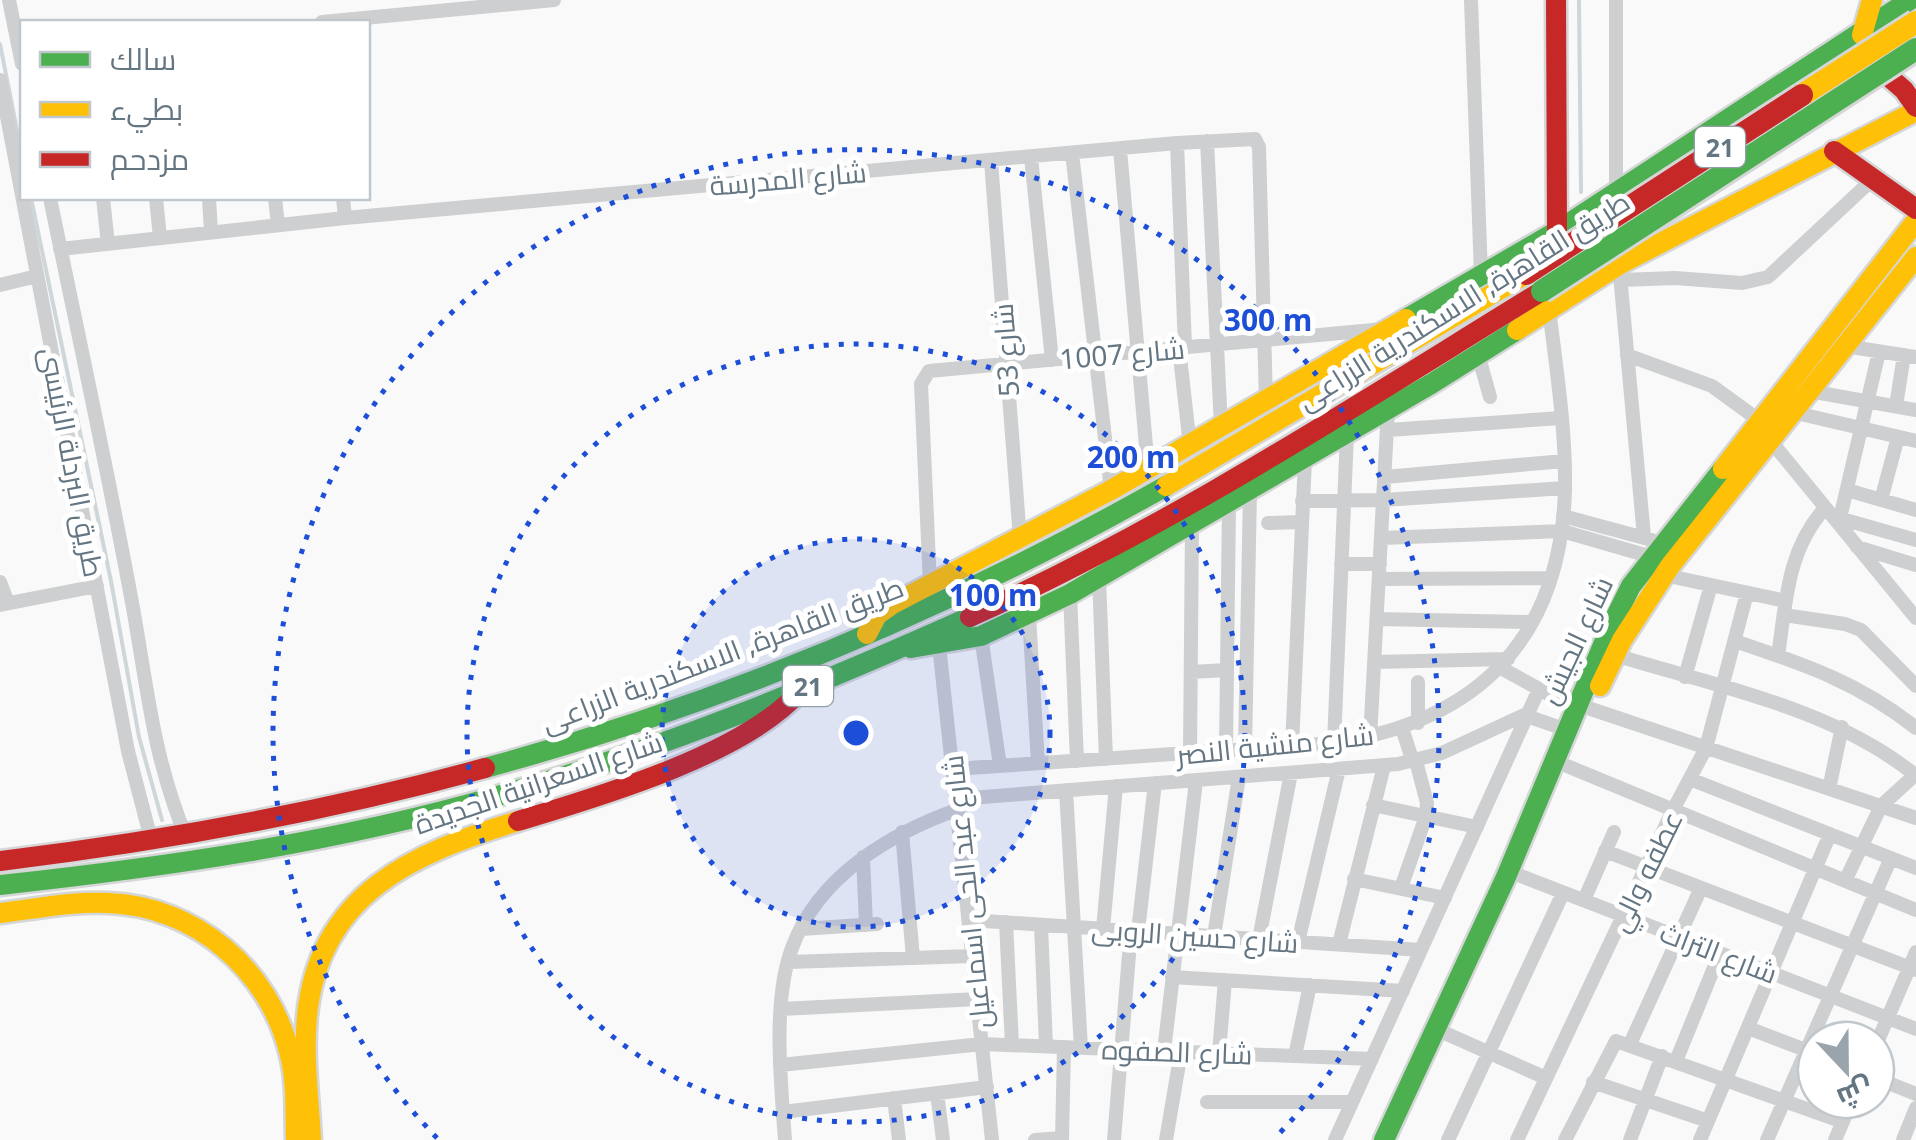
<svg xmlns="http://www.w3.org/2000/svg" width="1916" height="1140" viewBox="0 0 1916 1140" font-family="'Noto Sans',Cairo,sans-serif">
<rect width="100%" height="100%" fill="#f9f9f9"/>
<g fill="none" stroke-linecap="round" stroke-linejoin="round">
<path stroke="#ced6d9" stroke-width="4" d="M1579,0l2,192
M0,44l22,112
M31,198l80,383 28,156 23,83"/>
<defs>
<path id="fast" d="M1406,319l151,-88 353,-231
M911,648l70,-12 89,-42 361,-210 86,-54
M485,768c237,-64 467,-161 681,-282
M0,885c166,-18 333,-42 494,-88 163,-46 322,-111 476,-180
M1384,1140l122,-263 104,-249 21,-42 92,-117"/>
<path id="slow" d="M1862,35l10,-35
M1517,330l103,-66 296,-153
M1723,469l193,-248
M1166,486l360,-212
M867,634l10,-19 14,-10 220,-115 295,-171
M1600,686l22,-46 48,-74 246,-309
M0,913c36,-4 72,-12 108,-10 88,3 162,67 182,152 7,28 5,57 6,85
M311,1140c-2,-41 -8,-83 -4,-124 12,-123 107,-163 211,-195"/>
<path id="jam" d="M1556,0l1,231
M1872,62l32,28 12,17
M1834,151l82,58
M970,617c200,-90 386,-212 572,-326
M518,821c80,-24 227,-67 282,-130
M0,861c164,-20 325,-49 485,-93"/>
</defs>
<use href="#fast" stroke="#d5d6d7" stroke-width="25"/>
<use href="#slow" stroke="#d5d6d7" stroke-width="25"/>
<use href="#jam" stroke="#d5d6d7" stroke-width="25"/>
<path stroke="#cecfd0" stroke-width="14" d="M9,0l13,64
M1471,0l10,275
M1616,0v192
M322,22l232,-22
M0,80l128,671 24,92
M1207,141l14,286
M1177,143l8,204
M1120,149l28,320
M1072,153l39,337
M1031,157l21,203
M991,161l29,378
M50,198c28,136 58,273 83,410 15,84 20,148 53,229
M103,198l5,46
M156,198l4,40
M209,198l2,34
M275,198l3,27
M343,198l2,20
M60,249l285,-31 832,-75 78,-4 4,8 7,254
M1620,275l24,262
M1620,280l55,-2 67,5 26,-6 105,-98
M0,285l37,-9
M1845,346l71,11
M1179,348l11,98
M1478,354l12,43
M1627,355l85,31 48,35
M1809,391l107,19
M1896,406l8,-51
M1792,412l124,29
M1388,430l173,-12
M1770,440l146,178
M1385,477l179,-16
M1847,490l69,20
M1881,500l17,-63
M1302,501l82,-1 181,-12
M1563,516l89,24
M1835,517l81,23
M1840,518l39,-166
M1268,523l33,-1
M1382,538l180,-7 90,26
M1857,547l59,18
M1341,564h39
M1664,575l122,26
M1099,578l7,181
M1379,579l171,-1
M0,582l8,21
M930,585l-9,-201 8,-13 455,-42
M1070,594l7,167
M0,605l97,-19
M1784,615l61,9 16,6 55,56
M1029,616l9,147
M1377,619l154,3
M981,636l19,130
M1735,641c68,23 123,41 181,87
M939,645l53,495
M1615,655c100,31 218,53 300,120
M1778,656c8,-54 9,-106 47,-148
M1374,662l134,-3
M1501,668l47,26 32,5
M1191,672l36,-2
M1685,677l26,-92
M1591,709l325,109
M1418,723v-41
M1402,728l11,34
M1370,738l18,-329
M1334,743l13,-309
M1292,746l13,-287
M1245,749l5,-259
M1226,751l3,-248
M1190,753l2,-229
M1567,766l349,144
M954,769l380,-26c144,-22 227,-104 231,-254 1,-60 -9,-121 -16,-181
M1690,779l226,89
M1829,789l13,-62
M1066,790l15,258
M958,799l440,-35 44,-11 82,-38 43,15
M1373,805l104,22
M902,832l11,126
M1605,851l311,119
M863,857l3,68
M1521,876l395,153
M1354,879l91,19
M1845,881l36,-75 35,-32
M1401,888l25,-72 1,-13 -11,-42
M1584,900l30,-68
M970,920l451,30
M1006,922l6,123
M1041,925l5,121
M801,929l76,-5
M1103,929l13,-143
M1138,931l17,-148
M1214,936l25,-159
M1259,939l32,-166
M1298,942l41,-173
M1339,944l45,-178
M788,962l185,-6
M1172,977l231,14
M781,1009l197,-10
M1748,1028l68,26
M1447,1034l99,44
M1630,1044l71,-156
M1876,1045l40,-93
M1164,1051l32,-270
M1219,1053l6,-73
M1295,1056l15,-71
M1676,1061l44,-108
M780,1065l202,-21 390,15
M1876,1078l40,16
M1593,1082l115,39
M937,1093l6,47
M894,1098l5,42
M1207,1102h145
M783,1112l204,-25
M785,1140c-4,-56 -13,-139 7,-192 26,-72 99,-115 167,-139
M1035,1140l27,-2
M1062,1140l2,-93
M1114,1140l17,-210
M1166,1140l15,-88
M1335,1140l204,-451
M1448,1140l115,-247
M1517,1140l156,-330 33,-62 41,-155
M1565,1140l51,-99 227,81
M1630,1140l32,-84
M1700,1140l130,-306
M1767,1140l124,-282
M1835,1140l17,-40
M1903,1140l13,-32"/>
<use href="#fast" stroke="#4caf50" stroke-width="20"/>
<use href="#slow" stroke="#ffc107" stroke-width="20"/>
<use href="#jam" stroke="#c62828" stroke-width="20"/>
<defs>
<path id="fast-bridge" d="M1542,291l374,-242"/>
<path id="slow-bridge" d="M1802,95l114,-73"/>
<path id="jam-bridge" d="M1526,274l276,-179"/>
</defs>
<use href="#fast-bridge" stroke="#d5d6d6" stroke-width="28" stroke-linecap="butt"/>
<use href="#slow-bridge" stroke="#d5d6d6" stroke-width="28" stroke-linecap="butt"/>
<use href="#jam-bridge" stroke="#d5d6d6" stroke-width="28" stroke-linecap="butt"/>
<use href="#fast-bridge" stroke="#4caf50" stroke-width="22"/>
<use href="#slow-bridge" stroke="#ffc107" stroke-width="22"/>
<use href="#jam-bridge" stroke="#c62828" stroke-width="22"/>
</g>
<circle cx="856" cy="733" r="194" fill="#1d4ed8" fill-opacity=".12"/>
<g fill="none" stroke="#1d4ed8" stroke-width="5" stroke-dasharray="5 10">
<circle cx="856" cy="733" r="194"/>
<circle cx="856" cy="733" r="389"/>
<path d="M437 1138A583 583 0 1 1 1275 1138"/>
</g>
<g text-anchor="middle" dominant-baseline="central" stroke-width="10" stroke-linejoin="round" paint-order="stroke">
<g fill="#fff" stroke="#939fa8" stroke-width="2.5">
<rect x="1695" y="127" width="50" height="40" rx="8"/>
<rect x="783" y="666" width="50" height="40" rx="8"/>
</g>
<g font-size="25" font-weight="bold" fill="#657683">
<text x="1720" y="147">21</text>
<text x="808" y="686">21</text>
</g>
<g font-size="28" fill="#657683" stroke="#fff">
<text transform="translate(788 178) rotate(-5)">شارع المدرسة</text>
<text transform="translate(1463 300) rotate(-32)">طريق القاهرة, الاسكندرية الزراعى</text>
<text transform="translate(1005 350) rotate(-94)">شارع 53</text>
<text transform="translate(1122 353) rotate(-5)">شارع 1007</text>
<text transform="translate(73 462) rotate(79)">طريق البردلة الرئيسى</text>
<text transform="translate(1575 640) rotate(-65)">شارع الجيش</text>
<text transform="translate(722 654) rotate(-21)">طريق القاهرة, الاسكندرية الزراعى</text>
<text transform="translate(1275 744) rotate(-6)">شارع منشية النصر</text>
<text transform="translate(538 782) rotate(-19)">شارع السعرانية الجديدة</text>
<text transform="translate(1645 871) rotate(-64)">عطفه والي</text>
<text transform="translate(966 892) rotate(-96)">شارع عبد الحى اسماعيل</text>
<text transform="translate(1195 935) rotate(4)">شارع حسين الروبى</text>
<text transform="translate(1719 952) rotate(21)">شارع التراث</text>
<text transform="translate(1177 1051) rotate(2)">شارع الصفوه</text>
</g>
</g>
<circle cx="856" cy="733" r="15" fill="#1d4ed8" stroke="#fff" stroke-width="5"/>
<g font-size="30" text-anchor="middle" font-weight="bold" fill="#1d4ed8" stroke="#fff" stroke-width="10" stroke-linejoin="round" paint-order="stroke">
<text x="1268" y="331">300 m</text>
<text x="1131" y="468">200 m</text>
<text x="993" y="606">100 m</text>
</g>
<rect x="20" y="20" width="350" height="180" fill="#ffffff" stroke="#c1c8cd" stroke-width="2.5"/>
<rect x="40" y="52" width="50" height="15" fill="#4caf50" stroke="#c1c8cd" stroke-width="2.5"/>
<text x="110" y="70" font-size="30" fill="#657683">سالك</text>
<rect x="40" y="102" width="50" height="15" fill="#ffc107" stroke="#c1c8cd" stroke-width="2.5"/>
<text x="110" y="120" font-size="30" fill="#657683">بطيء</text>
<rect x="40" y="152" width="50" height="15" fill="#c62828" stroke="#c1c8cd" stroke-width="2.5"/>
<text x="110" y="170" font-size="30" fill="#657683">مزدحم</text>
<g transform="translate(1846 1070) rotate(158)"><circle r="48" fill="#ffffff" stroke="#c1c8cd" stroke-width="2.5"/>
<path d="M0-8L18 38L0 25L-18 38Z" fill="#99a4ac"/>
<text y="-15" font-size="28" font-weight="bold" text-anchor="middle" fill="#657683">ش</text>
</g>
</svg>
